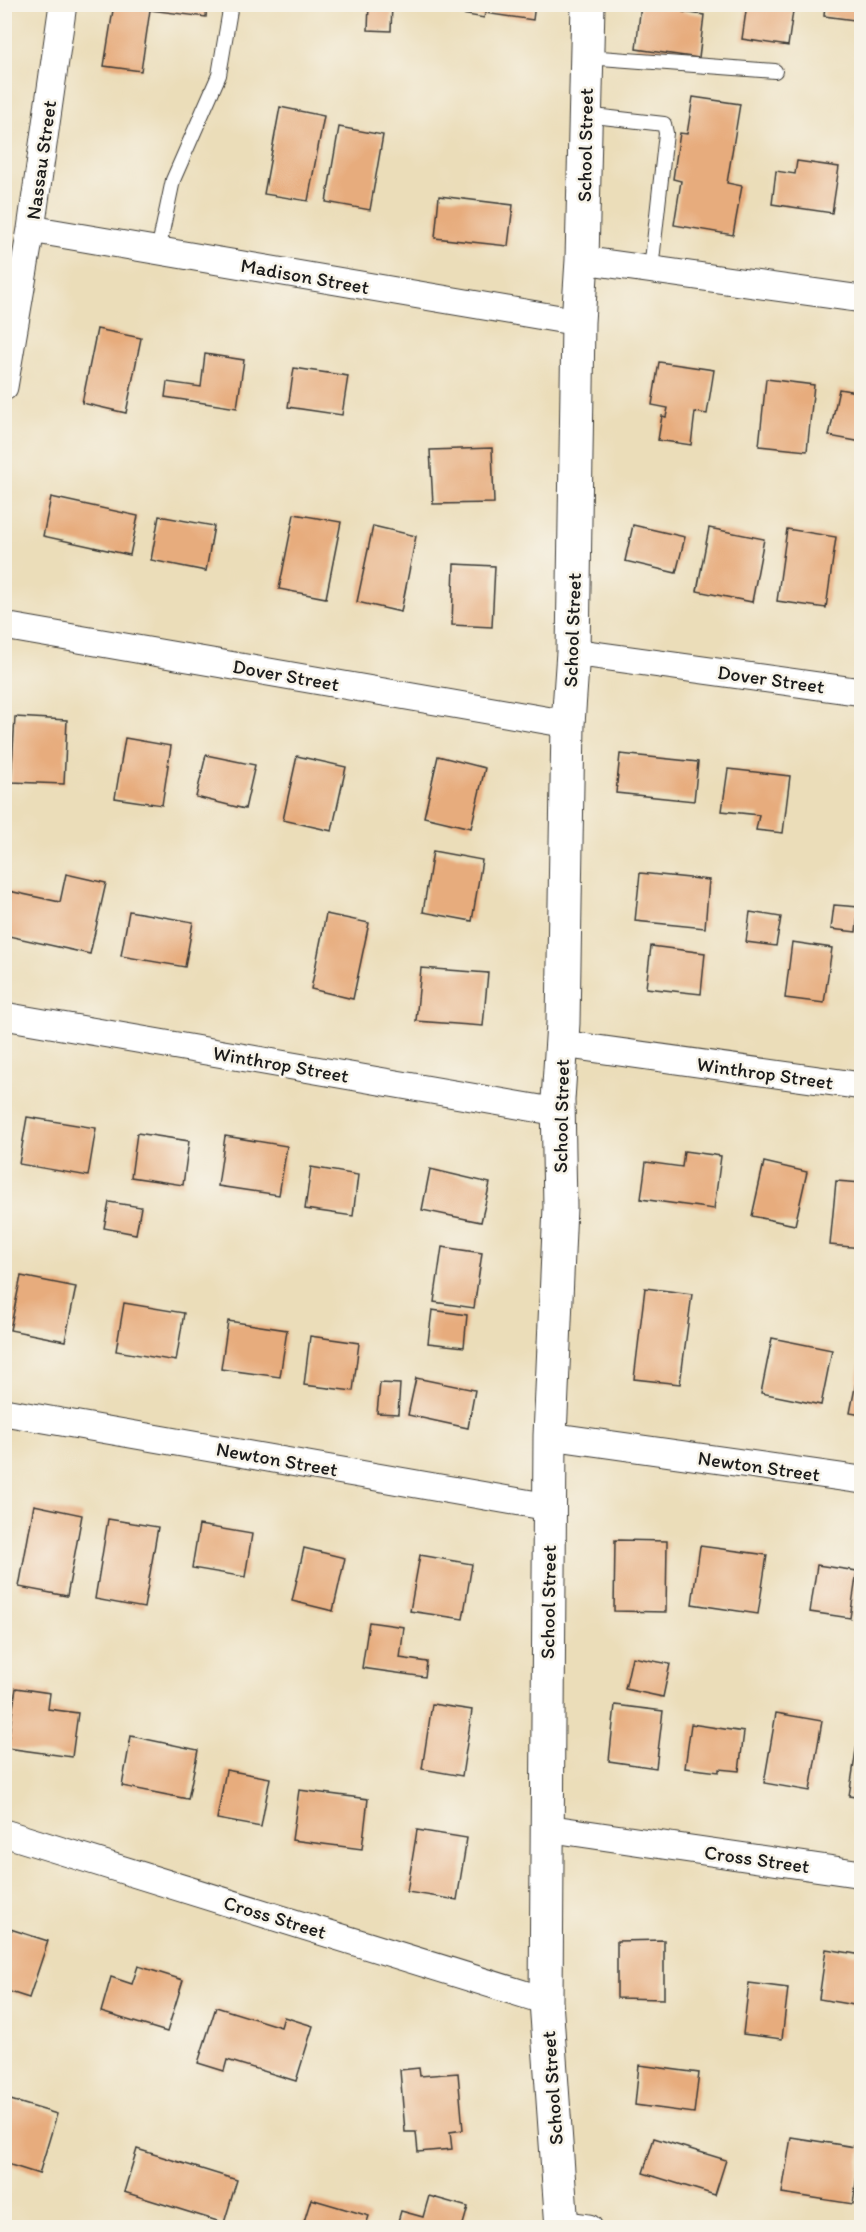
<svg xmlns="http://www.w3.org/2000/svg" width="866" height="2232" viewBox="0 0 866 2232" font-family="Itim,sans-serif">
<rect width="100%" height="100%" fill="#f7f3e8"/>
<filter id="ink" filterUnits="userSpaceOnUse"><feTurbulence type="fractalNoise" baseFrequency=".0167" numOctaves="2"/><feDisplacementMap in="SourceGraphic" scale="12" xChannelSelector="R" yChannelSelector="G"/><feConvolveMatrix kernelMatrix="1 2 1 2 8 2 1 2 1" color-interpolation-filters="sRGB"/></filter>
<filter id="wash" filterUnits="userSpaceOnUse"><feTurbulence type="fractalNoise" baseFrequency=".008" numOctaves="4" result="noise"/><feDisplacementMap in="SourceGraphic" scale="24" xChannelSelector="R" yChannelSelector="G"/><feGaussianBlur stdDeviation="1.35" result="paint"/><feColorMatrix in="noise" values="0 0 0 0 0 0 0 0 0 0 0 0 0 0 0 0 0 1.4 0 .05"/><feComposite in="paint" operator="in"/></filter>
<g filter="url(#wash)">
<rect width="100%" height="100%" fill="#ebddb9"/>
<g id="blocks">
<path fill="#e7ac7d" d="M114,4h93l-1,13 -56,-7 -9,61 -37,-5z
M369,4h23l-1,27 -23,-1z
M405,4h130l-2,16 -48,-7 -1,5z
M641,4h43l-1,8 21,3 -5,43 -63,-9z
M747,4h47l-6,42 -46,-7z
M825,4h37v17l-38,-5z
M693,97l47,7 -13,79 15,3 -9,49 -59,-10 7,-44 -8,-2 7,-46 7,1z
M280,107l44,9 -16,85 -44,-7z
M339,127l44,8 -13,75 -44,-8z
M797,161l42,6 -7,46 -60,-9 4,-33 19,3z
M439,196l74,9 -5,41 -73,-8z
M97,329l44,9 -15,75 -44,-10z
M205,354l39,6 -7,48 -72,-11 2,-15 34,5z
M659,362l55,8 -7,44 -12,-2 -4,33 -33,-5 4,-24 4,1 2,-9 -16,-3z
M294,368l54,8 -6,39 -54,-8z
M766,379l48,6 -7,66 -48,-5z
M839,389l23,4v49l-33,-6z
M492,448l2,55 -61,1 -3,-54z
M51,497l87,19 -8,39 -87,-19z
M294,514l47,8 -15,76 -47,-9z
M159,516l55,10 -8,45 -55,-11z
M633,525l52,12 -9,36 -51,-12z
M373,526l43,10 -15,76 -44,-10z
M709,528l55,11 -12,63 -55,-11z
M787,529l49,8 -10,71 -49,-7z
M454,564l41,2 -3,61 -40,-2z
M15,717l52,3 -3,64 -53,-2z
M125,738l46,8 -9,59 -47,-7z
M620,754l78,8 -4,39 -78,-8z
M206,755l49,10 -10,44 -49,-12z
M297,756l49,11 -14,64 -49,-11z
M438,756l47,12 -14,60 -47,-11z
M728,769l62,7 -7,57 -27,-3 3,-15 -37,-4z
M433,851l49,9 -10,61 -49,-9z
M640,873l69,7 -4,48 -70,-7z
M66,874l40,9 -16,71 -86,-19v-45l56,12z
M834,905l25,2 -3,25 -25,-3z
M129,911l64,11 -8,45 -64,-11z
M750,912l31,5 -5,29 -30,-4z
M326,914l43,9 -16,76 -42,-10z
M792,942l40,6 -8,55 -39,-5z
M651,946l54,7 -4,41 -55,-6z
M421,968l67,5 -5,53 -67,-5z
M27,1117l69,11 -8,48 -69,-12z
M137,1133l52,8 -6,44 -52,-8z
M225,1136l62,10 -8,49 -61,-9z
M684,1151l37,5 -7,53 -73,-10 5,-37 36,5z
M764,1162l43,10 -12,53 -43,-9z
M311,1167l47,8 -5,41 -48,-7z
M430,1169l60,14 -9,39 -59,-12z
M836,1181l26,2v65l-32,-3z
M109,1202l32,5 -5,27 -32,-6z
M442,1247l40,6 -8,55 -40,-6z
M21,1276l55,11 -11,54 -55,-11z
M645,1288l47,6 -12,90 -46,-5z
M124,1303l60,10 -8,48 -60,-10z
M432,1310l35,5 -3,32 -36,-4z
M228,1321l59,9 -7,47 -59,-8z
M310,1336l49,7 -6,48 -49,-6z
M772,1338l60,12 -11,55 -60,-12z
M860,1362h2v53l-12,-2z
M416,1378l59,12 -7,38 -60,-13z
M380,1383l20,1 -2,30 -21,-1z
M34,1505l48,10 -15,81 -48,-9z
M108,1519l50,8 -14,81 -49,-9z
M199,1525l53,9 -7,43 -53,-9z
M615,1540l52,1 -1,71 -52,-1z
M700,1546l67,9 -9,59 -66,-10z
M304,1548l41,10 -12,53 -41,-10z
M420,1555l52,9 -9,55 -53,-8z
M817,1565l40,6 -7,47 -40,-6z
M369,1622l35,5 -4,31 27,4 -2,15 -63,-9z
M632,1657l38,7 -7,33 -38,-8z
M16,1688l34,5 -2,16 30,4 -6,44 -65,-9z
M432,1704l40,6 -10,66 -40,-7z
M615,1705l48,6 -7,57 -47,-7z
M776,1713l46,8 -12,70 -46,-8z
M691,1724l53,8 -5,39 -20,-2v3l-34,-4z
M131,1736l67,14 -10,49 -66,-13z
M858,1737h4v61l-13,-2z
M226,1770l44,8 -9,49 -44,-8z
M299,1790l69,9 -6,50 -70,-9z
M417,1830l50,8 -10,62 -50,-8z
M4,1927l44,14 -19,57 -25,-8z
M664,1940v59l-47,-1v-57z
M826,1949l36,6 -2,51 -41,-7z
M138,1966l45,14 -16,52 -66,-20 10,-35 21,7z
M749,1983l39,5 -6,51 -39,-5z
M216,2007l65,20 3,-10 29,9 -17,55 -69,-21 -3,11 -26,-8z
M639,2065l60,8 -5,40 -59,-8z
M419,2068l1,8 38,-3 5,57 -13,2 2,17 -34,3 -2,-20h-11l-5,-62z
M4,2098l53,16 -18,60 -35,-11z
M791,2137l70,11 -8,56 -71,-11z
M654,2138l72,22 -11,35 -72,-22z
M137,2149l100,31 -13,43 -100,-31z
M429,2196l39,11 -6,21h-66l5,-17 22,6z
M311,2199l58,17 -4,12h-63z"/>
</g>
</g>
<g filter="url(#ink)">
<use href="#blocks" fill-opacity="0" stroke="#3b3934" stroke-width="1.5"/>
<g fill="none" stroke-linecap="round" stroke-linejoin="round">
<defs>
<path id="service" d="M587,57l188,14
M585,115l79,9 2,9 -15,137
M158,251l15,-71 46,-105 12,-71"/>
<path id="minor" d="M31,229l547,93
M582,260l280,39
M4,387l27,-158 32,-225
M4,626l564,98
M573,652l289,40
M4,1016l554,96
M562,1044l300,42
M4,1412l545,95
M550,1436l312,44
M546,1828l316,46
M4,1833l542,168
M562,2224l27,4"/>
<path id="tertiary" d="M562,2228l-16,-227 4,-565 10,-229 -2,-107 5,-77 5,-299 5,-72 5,-330 4,-62 6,-256"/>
</defs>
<use href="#service" stroke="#3b3934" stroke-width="16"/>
<use href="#minor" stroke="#3b3934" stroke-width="29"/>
<use href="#tertiary" stroke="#3b3934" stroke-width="35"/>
<use href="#service" stroke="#fff" stroke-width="14"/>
<use href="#minor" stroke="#fff" stroke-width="27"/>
<use href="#tertiary" stroke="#fff" stroke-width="33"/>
</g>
</g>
<g text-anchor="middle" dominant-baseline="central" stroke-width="5" stroke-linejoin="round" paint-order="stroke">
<g font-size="20" fill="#1c1c1c" stroke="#f7f3e8">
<text transform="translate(585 145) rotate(-89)">School Street</text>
<text transform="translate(41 160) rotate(-82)">Nassau Street</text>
<text transform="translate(305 276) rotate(10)">Madison Street</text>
<text transform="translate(572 630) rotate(-88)">School Street</text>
<text transform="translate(286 675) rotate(10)">Dover Street</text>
<text transform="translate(771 679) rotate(8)">Dover Street</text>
<text transform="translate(281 1064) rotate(10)">Winthrop Street</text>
<text transform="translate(765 1073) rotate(8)">Winthrop Street</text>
<text transform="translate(561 1116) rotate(-89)">School Street</text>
<text transform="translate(277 1459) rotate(10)">Newton Street</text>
<text transform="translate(759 1466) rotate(8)">Newton Street</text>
<text transform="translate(548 1602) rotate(-89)">School Street</text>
<text transform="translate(757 1859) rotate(8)">Cross Street</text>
<text transform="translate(275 1917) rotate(17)">Cross Street</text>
<text transform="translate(552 2088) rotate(-94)">School Street</text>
</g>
</g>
<rect width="866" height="2232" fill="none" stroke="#f7f3e8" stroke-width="24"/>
</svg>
